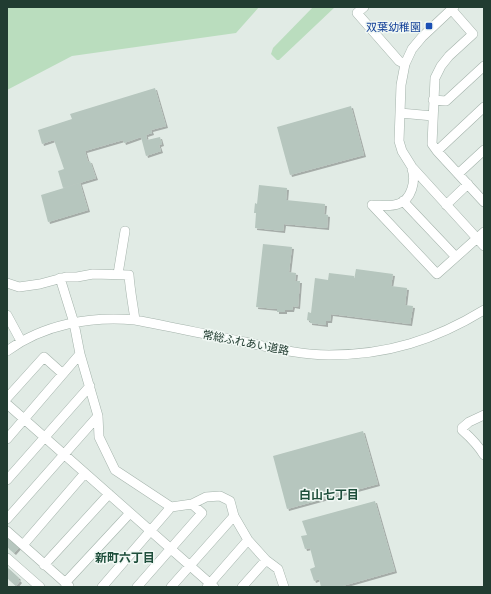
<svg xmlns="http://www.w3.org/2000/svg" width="491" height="594" viewBox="0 0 491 594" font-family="'Noto Sans','Noto Sans JP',sans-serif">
<defs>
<filter id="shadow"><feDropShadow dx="2" dy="2" stdDeviation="0" flood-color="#0004"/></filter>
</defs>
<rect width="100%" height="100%" fill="#e1ebe5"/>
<path fill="#baddbe" d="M7,7h252l-23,26 -164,23 -65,34z
M313,7h22l-56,53h-2l-6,-6 2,-6z"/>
<path fill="#b6c6be" filter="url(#shadow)" d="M155,88l11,38 -15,4 1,3 -6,2 1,5 13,-3 2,7 -3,1 2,6 -15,5 -5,-19 -17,6 -1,-3 -38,11 3,11 2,-1 6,17 -33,10 -5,-17 6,-2 -10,-29 -12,4 -4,-14 34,-11 -2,-5z
M351,106l13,49 -74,20 -13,-48z
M80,183l8,27 -40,12 -7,-27z
M259,185l28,3 -1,12 39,4 -1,10 4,1 -1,13 -43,-4 -1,7 -28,-3 1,-15h-2l1,-10 2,1z
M263,244l29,3 -3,25 7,1 -1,8h5l-2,26 -5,-1 -1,4h-7v2h-8v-3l-21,-2z
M356,269l37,5 -2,12 16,2 -2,17 8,1 -3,18 -79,-10 -1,7h-4v4l-16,-2v-2l-3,-1 1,-8 3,1 4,-35 13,2 1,-7 25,3v4z
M363,431l15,53 -91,25 -14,-53z
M375,501l20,70 -56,16h-18l-2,-8 -5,2 -4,-12 5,-2 -5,-19 -5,1 -4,-13 6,-1 -5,-14z
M10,536l11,9 -7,8 -7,-6v-8z
M7,567l12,11 -1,1 2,2 -4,5 -9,-8z"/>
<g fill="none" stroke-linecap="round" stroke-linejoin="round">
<defs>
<path id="minor" d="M364,7l-7,6 42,48 6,3
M454,7l-32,30 -10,12 -7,15 -4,21 -2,56 3,10 10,16 72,79
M451,9l22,25 -24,22 -8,10 -6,12 -3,66 5,7 47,51
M433,100l13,1 38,-35
M400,113l33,3
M437,151l47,-44
M458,174l26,-24
M403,201l53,56
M372,205l65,69 47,-42
M372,205c9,0 18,2 26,-1 14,-4 18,-24 14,-35
M446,205l22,-21
M118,274l7,-43
M60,278l14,45 6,31 18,62 1,21 16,33 56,37 21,-3 14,-7 14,-1 10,5 4,15 14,24 18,20 12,9 6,18
M7,283l12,4 21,-3 26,-7h11l16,-3 36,1c1,15 4,30 6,45
M7,315l14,26
M7,351c37,-27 84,-35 128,-31 37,7 74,15 110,22 28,6 56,13 84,13 58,0 106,-15 155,-45
M7,398l37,-41 19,17
M7,404l207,183
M484,415l-15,7 -7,6v2c9,8 16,15 22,25
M7,439l73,-85
M7,480l83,-94
M7,519l91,-103
M7,531l62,55
M23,545l62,-72
M7,558l33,29
M44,565l65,-71
M65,583l65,-70
M102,587l69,-80
M137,587l65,-74 -10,-9
M171,587l63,-71
M207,587l41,-47
M242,587l24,-27"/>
</defs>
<use href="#minor" stroke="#a4b3ab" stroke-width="10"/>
<use href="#minor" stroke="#fff" stroke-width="9"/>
</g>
<rect fill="#1a4fb4" stroke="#f1f8f4" stroke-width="1.5" x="425" y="22" width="8" height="8" rx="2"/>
<g text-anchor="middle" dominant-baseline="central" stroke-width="3" stroke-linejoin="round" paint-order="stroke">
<g font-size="11" fill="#164399" stroke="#f1f8f4" text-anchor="end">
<text x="421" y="26">双葉幼稚園</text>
</g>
<g font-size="11" fill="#213c31" stroke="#f1f8f4">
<text transform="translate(246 342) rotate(11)">常総ふれあい道路</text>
</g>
<g font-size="12" font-weight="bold" fill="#1e4e3b" stroke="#f1f8f4">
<text x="329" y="494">白山七丁目</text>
<text x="125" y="557">新町六丁目</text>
</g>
</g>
<rect width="491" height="594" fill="none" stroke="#213c31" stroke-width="16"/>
</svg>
